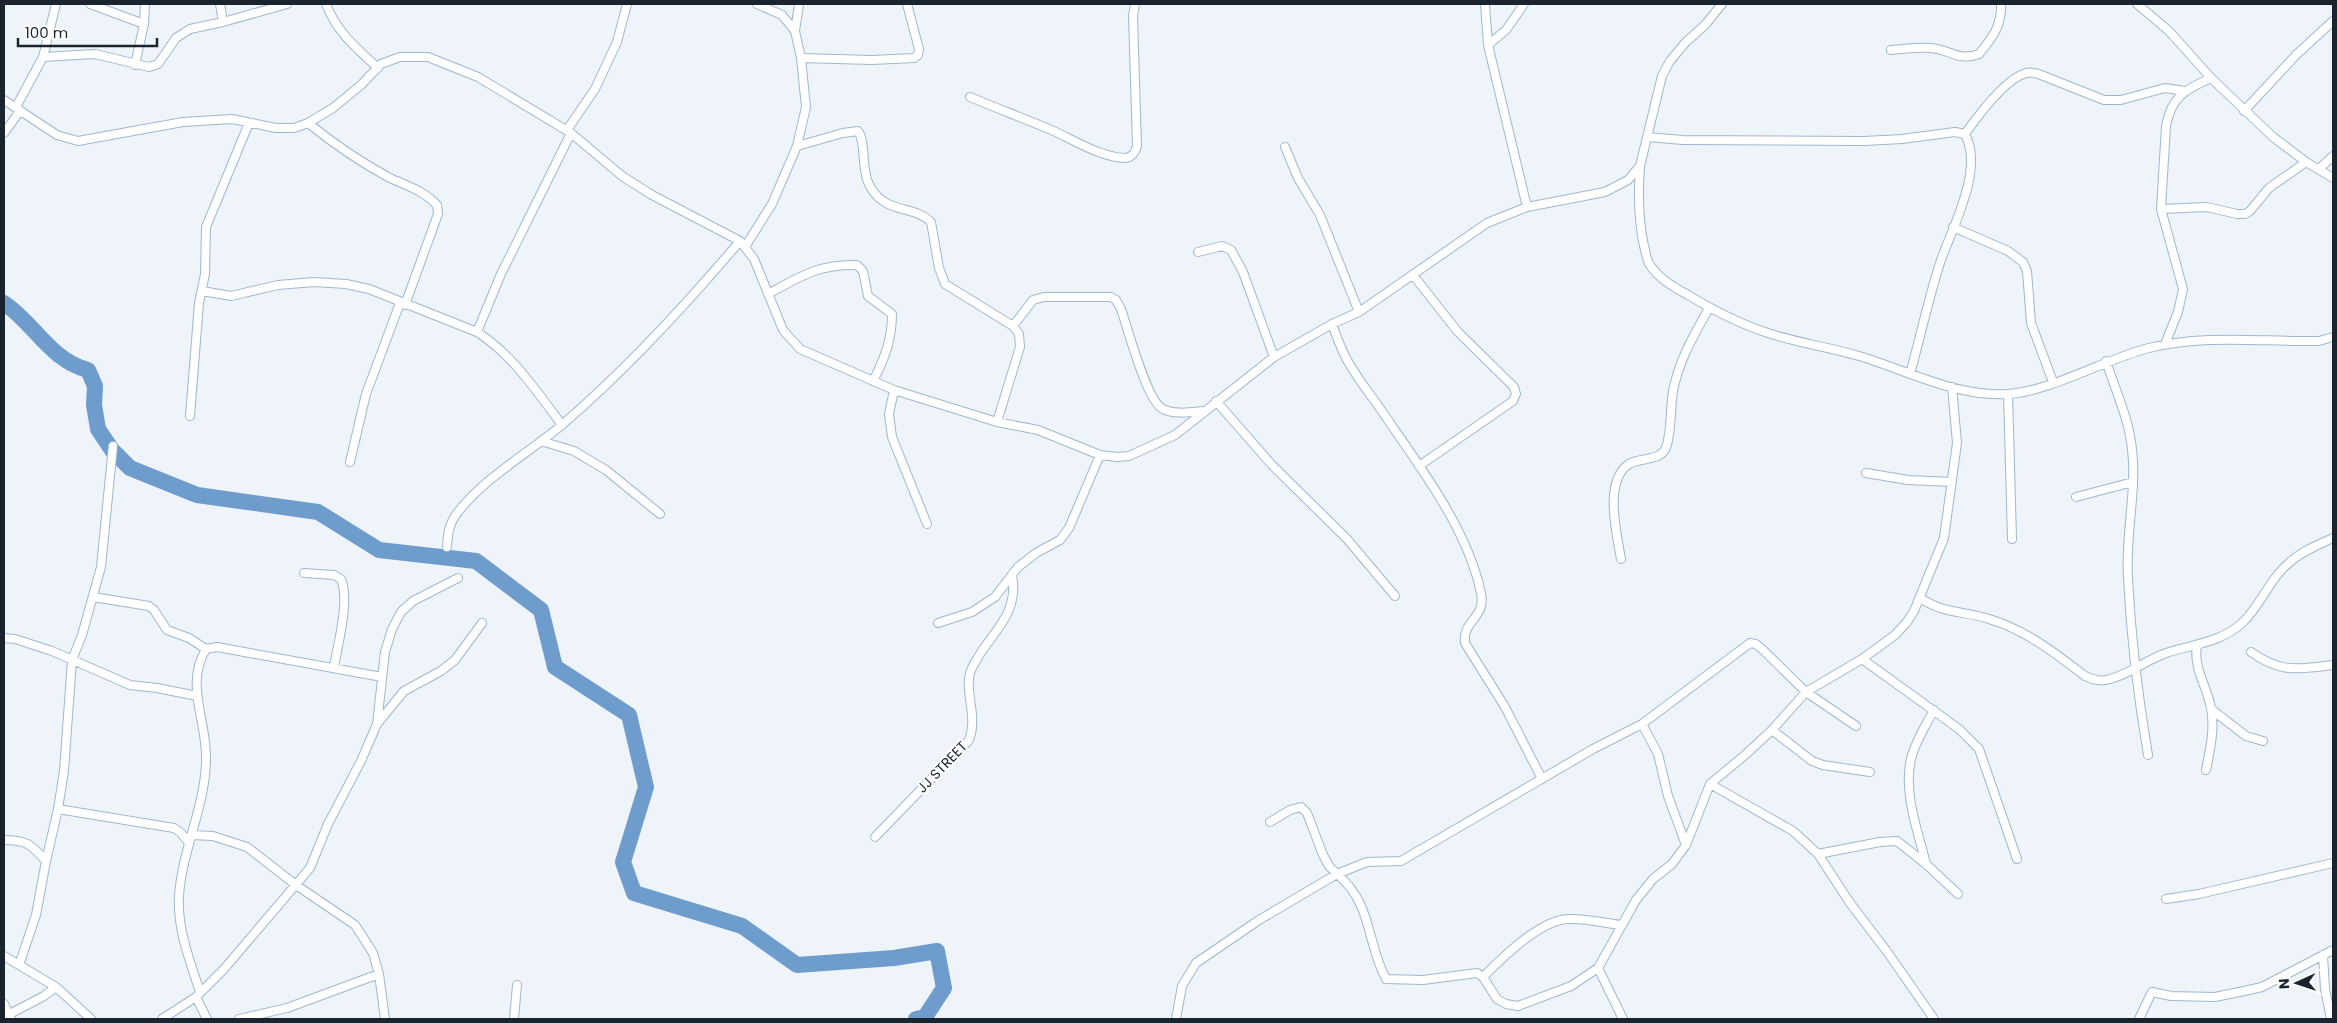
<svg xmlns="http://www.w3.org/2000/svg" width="2337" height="1023" viewBox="0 0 2337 1023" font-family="Poppins,sans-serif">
<rect width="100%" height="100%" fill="#eff4fa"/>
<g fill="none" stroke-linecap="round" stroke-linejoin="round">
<path stroke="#6e9dcd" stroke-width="16" d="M4,303c31,21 46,57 84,67l7,16 -1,19 4,24 14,21 18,18 67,27 121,17 61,38 97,11 65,49 14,57 74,48 17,72 -23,75 11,31 108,33 55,39 97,-7 43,-7 7,37 -19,29 -9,2"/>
<defs>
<path id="street" d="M90,4l54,20
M220,4l3,18
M326,4c10,27 31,45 52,64
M1485,4l3,41 39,162
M2137,4l32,27 42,47 62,59 33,25 27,16
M795,31l4,-27
M1488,45l18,-15 18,-26
M1891,50c13,-1 26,-3 39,-2 20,1 28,14 49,6 13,-16 23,-28 22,-50
M43,57l52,-3 54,13 9,-3 18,-26 14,-9 33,-7 64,-18
M801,58l71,2 42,-2 4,-3 1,-6 -12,-45
M135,65l9,-41 1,-20
M970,97c26,11 53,21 79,32 24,10 48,27 75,29 8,0 11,-5 13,-12l-4,-130 2,-12
M4,100l53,35 21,6 105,-19 49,-3 44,9h18l14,-5 25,-15 28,-23 20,-21 19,-7h28l50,20 93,56 51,43 30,19 88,46 14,18 29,71 17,19 94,41 103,32 41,8 62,25 17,2 12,-1 46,-21 99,-78 58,-33 27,-12 128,-89 40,-16 78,-15 23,-12 12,-14 22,-90 8,-15 16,-19 19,-17 17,-21
M16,107l27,-50 13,-53
M2244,111l52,-56 37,-34
M308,123c26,21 52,39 82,55 17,8 33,12 47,27l1,9 -33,91
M567,130l28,-41 22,-47 10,-38
M4,133l16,-22
M1965,134c12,-17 40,-55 61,-61 5,-1 10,0 15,2l63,25h17l44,-12 20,3
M1647,137l36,3 181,1 38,-2 53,-7 10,2c20,37 -15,97 -26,132 -11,35 -19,72 -29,108
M797,146l46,-13 15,-2c9,12 2,40 13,57 15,26 43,17 60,34l8,46 6,16 68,42 6,8 1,13 -23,75
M1285,147l13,31 22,37 39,97
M1640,166c-2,28 -2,53 4,80 2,6 2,14 6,19 9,14 24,22 38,30 25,15 52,29 80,38 30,10 61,14 91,23 47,14 97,41 148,38 43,-2 98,-35 142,-46 55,-14 114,-6 170,-7l14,-4
M2319,169l14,-13
M2161,209l46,-2 30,7h8l5,-3 19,-23 37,-26
M1953,227l55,24 15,11 4,9 4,52 22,59
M745,247l27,-43 25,-58 9,-39 -5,-49 -6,-27 -13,-16 -25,-11
M1198,252l24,-6 9,4 12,22 31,85
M1413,275l45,57 56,55 2,7 -3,7 -94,65
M202,291l29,5 47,-11 36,-3 32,2 23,5 108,43c36,23 60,60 85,93
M768,294c33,-18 51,-30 89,-29l6,6 5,25 24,18c0,25 -7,44 -19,67
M1332,324c4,11 8,22 13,32 9,18 22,34 34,51 37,55 88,119 102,186 5,26 -19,27 -16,50l40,64 37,72
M1013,326l20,-26 11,-3h67l5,3 5,9c7,20 26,93 42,100 12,6 29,3 42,2
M477,332l24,-58 70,-141
M2165,344l13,-32 5,-23 -22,-80 5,-83c5,-29 20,-37 45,-48
M2106,361c9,28 23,58 26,88 5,43 -7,86 -4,129 3,59 10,119 20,177
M894,390l-5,24 3,23 35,87
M2008,394l4,145
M1216,401l56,64 75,74 48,57
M190,416l9,-113 6,-29 1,-47 43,-104
M541,441l33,10 32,19 54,44
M350,462l16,-68 34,-91
M1866,473l42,7 44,2
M2076,497l57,-15
M447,547c1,-14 2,-24 11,-35 28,-36 71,-59 105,-88 65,-56 122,-118 177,-183
M1621,559c-4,-24 -18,-78 8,-95 5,-3 13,-4 18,-5 8,-2 15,-3 19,-11 6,-18 4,-38 7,-57 6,-31 21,-56 36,-83
M304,573l30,2 7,4c9,22 -3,64 -7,88
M93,597l56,9 5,4 13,20 22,8 17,11
M1920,598c27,17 41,12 69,21 37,11 66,34 96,57 9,4 16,6 25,3 20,-5 36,-19 56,-26 27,-9 55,-10 77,-31 18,-17 27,-44 47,-60 12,-11 28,-17 43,-24
M938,623l34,-11 23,-15 23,-30 18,-14 24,-13 9,-12 31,-73
M4,638l11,1 37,12 78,34 27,3 40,8
M2197,645c-4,25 10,40 14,63 4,21 -1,42 -5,62
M2251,652c31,22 47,17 82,13
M1862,659l97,70 20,20 38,110
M2211,709l35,27 17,5
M377,724l27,-33 37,-20 14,-11 27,-37
M1642,724l16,30 10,42 18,49
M1772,730l40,31 11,4 47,7
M1710,784l83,47 25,23 32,49 38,50 46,66
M58,809l116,19 7,5 8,10
M1270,822l20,-12 11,-3 6,6 16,42 6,11 8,8 30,-12 34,-1 192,-112 49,-25 108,-81 6,1 7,6 43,42 50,34
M191,835l22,1 34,11 49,38 59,40 18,28 6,21 6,45
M875,837l94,-97c10,-25 -7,-52 3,-72 16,-34 48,-51 40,-93
M4,840c22,0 27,4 42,21
M1818,854l62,-12 17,-1 29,23 32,30
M1926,864c-8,-33 -23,-71 -15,-105 4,-17 15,-34 23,-49
M2166,899l33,-5 134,-31
M2323,955l2,34 6,30
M4,956l52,31 35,32
M19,965l17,-50 10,-54 12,-52 6,-38 8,-111 10,-25 19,-68 12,-121
M1598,968l25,51
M1483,977c19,-19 57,-57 85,-58 17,-1 36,4 53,6
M200,992c-10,-31 -23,-63 -21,-96 3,-46 26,-89 27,-135 2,-38 -22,-76 0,-112l11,-2 165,30
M196,997l11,22
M4,1004l7,15
M4,1017l40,-21 12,-9
M162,1019l34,-22 28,-28 86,-101 18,-44 33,-63 16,-37 8,-72 7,-23 9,-17 12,-11 45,-23
M239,1019l48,-11 92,-34
M514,1019l3,-34
M1176,1019l6,-33 14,-23 63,-43 78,-46c36,30 29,68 49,105l37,1 54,-7 6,4 14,22 9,5 12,2 53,-20 27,-18 38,-68 17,-21 19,-15 14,-19 24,-61 35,-29 27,-25 34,-38 56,-33 33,-24 12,-13 7,-11 30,-73 13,-95 -5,-56
M2139,1019l13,-27 19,4 44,1 29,-6 18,-4 71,-37"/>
</defs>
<use href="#street" stroke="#9db7d3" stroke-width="10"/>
<use href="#street" stroke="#fff" stroke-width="8"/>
</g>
<g text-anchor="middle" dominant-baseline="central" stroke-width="4.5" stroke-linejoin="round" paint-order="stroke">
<g font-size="14" fill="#1a242f" stroke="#fff">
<text transform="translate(942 767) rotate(-46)">JJ STREET</text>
</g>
</g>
<rect width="2337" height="1023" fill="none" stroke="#1a242f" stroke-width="10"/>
<g transform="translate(2297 983) rotate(267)" stroke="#ffffff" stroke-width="4" paint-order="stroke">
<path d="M0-4L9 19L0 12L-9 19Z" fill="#1a242f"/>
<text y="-8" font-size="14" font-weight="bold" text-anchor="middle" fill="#1a242f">N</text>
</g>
<path d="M18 38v8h139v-8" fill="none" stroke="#1a242f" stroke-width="2.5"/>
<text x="25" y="38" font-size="15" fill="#1a242f" stroke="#ffffff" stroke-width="4" paint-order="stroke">100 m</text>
</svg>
